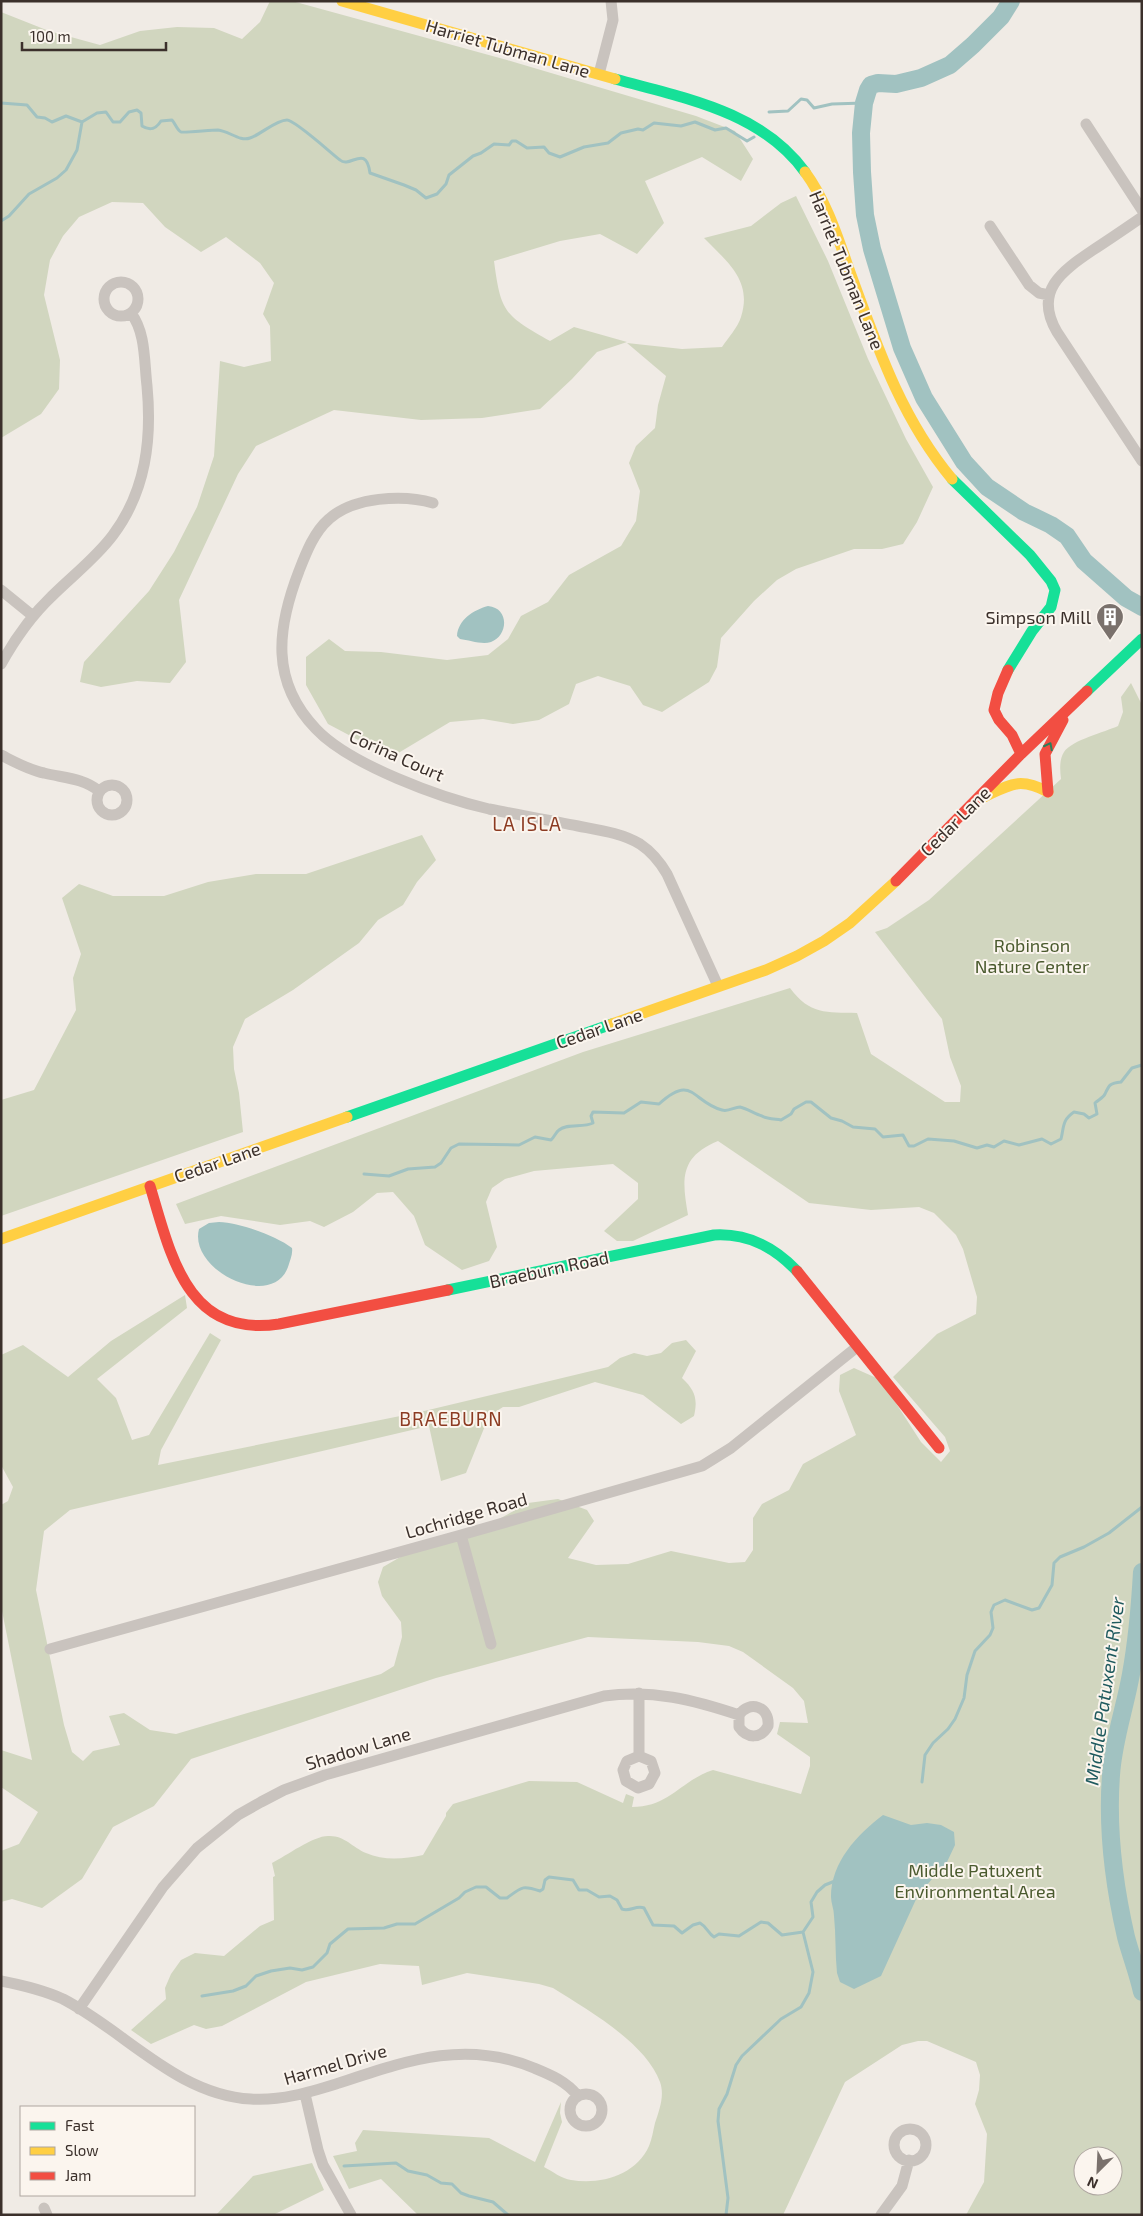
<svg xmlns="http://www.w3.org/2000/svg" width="1143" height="2216" viewBox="0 0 1143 2216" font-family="'Exo 2',sans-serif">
<rect width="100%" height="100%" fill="#f0ebe5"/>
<path fill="#d1d6bf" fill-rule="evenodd" d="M270,1h22l215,59 189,56 39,15 18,28 -12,22 -39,-24 -57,24 19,42 -27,31 -37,-20 -40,7 -66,20c7,53 11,54 56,80l24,-14 53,15 -30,10 -25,27 -32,30 -58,9 -61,2 -87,-10 -78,36 -18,28 -59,126 7,62 -16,21 -33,-2 -36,6 -21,-5 4,-20 65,-71 25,-39 23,-45 17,-51 6,-95 24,6 27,-6 -1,-35 -7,-12 11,-31 -14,-20 -34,-26 -25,15 -36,-25 -22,-24 -31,-1 -33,15 -16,19 -13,24 -6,35 16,65 -1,29 -18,25 -40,24v-426l48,19 51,14 40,-14 37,-4 37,1 28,11 18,-17z
M796,196l32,65 40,98 38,80 27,48 -16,35 -14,22 -21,5h-28l-58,20 -19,11 -23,21 -33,37 -4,29 -8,15 -47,30 -19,-7 -13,-19 -32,-10 -22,8 -7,20 -30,16 -26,4 -30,-5 -33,3 -55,33 -33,-13 -34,-18 -22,-39v-28l23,-18 16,12 36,1 66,8 41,-5 20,-16 13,-23 27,-14 21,-27 52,-29 15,-25 4,-30 -11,-28 7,-17 19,-18 3,-23 8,-29 -39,-33 55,6 40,-2c6,-9 16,-20 19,-30 12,-37 -15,-56 -37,-79l47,-12 30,-23z
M1131,683l11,22v1510h-176l18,-33 3,-48 -12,-30 4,-14 1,-15 -4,-13 -49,-21h-9l-16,4 -57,37 -62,133h-365l-37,-36 -32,10 -16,-33 24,-5 -2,-8 8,-13 126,8 46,24 26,-60 -1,11 2,9 -18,45c8,4 18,12 27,13 30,5 65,-5 78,-34 3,-7 4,-15 6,-23 4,-12 10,-27 5,-41 -14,-39 -72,-72 -107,-94l-14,-4 -72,-11 -45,12 -3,-19 -39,-2 -74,18 -84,44 -16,3 -12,-4 -43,19 -20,-14 35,-31 -1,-11 6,-14 10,-14 14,-7 29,3 36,-30 14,-6 -1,-43 2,-1 -3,-13c14,-7 41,-27 56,-27 16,-1 24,11 38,17 18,8 38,6 57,2l23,-39v-3l7,-9 76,-23 48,1 46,21 3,-9 8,3 -2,10c38,0 49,-27 81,-37l88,24 9,-28v-9l-33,-23 3,-12 28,1 -4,-22 -11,-13 -50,-36 -14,-6 -31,-4 -110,-5 -152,41 -245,81 -37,47 -41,21 -31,52 -40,29 -30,-9 -11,3v-51l18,-7 19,-32 -37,-25v-37l31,10 -31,-154v-101l7,-4 5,-14 -12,-22v-110l22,-10 45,32 43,-36 74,-46 2,13 -90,71 19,19 16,42 17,-5 61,-102 11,7 -60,110 -3,15 262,-53 188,-45 12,-9 14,-5 13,3 14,-3 11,-10 14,-3 10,11 -14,27c13,12 16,21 12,38l-13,8 -38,-29 -48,-13 -76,25h-16l-14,9 -23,57 -25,8 -12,-55 -359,84 -26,21 -8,59 28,135 8,27 11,9 10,-10 27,-6 -11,-29 15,-3 26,17 26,4 205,-60 13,-8 8,-29 -1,-15 -19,-26 -4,-14 5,-15 26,-15 52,-12 67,-37 30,-4 29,11 7,11 -26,37 28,7 32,-1 43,-13 58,12 16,-1 8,-12v-32l9,-14 27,-14 14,-26 53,-29 -17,-44 1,-16 14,-7 27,12 40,62 20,20 9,-11 -5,-14 -52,-60 44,-43 39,-20 1,-17 -14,-48 -7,-14 -22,-22 -15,-6 -48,3 -62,-7 -91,-62c-39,16 -36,39 -30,74l-55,26h-16l-13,-10 34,-32v-16l-25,-19 -79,7 -29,8 -13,9 -6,14 11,45 -8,14 -27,9 -37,-25 -11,-29 -21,-24 -16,1 -24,19 -29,15 -14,-6 -30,4 -59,-9 -36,8 -9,-20 407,-152 207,-64c20,27 36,24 67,25l14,41 74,48h15l1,-16 -11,-29 -8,-38 -67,-87 12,-4 42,-28 132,-121c-1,-9 -2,-19 3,-27 8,-12 41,-20 54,-26l5,-14 -2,-15zM1083,2156h30v30h-30z
M422,835l14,25 -19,22 -14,23 -25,15 -19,23 -66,47 -48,29 -12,28 1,22 5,24 4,39 -242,84v-116l33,-10 42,-80 -3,-32 8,-24 -19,-56 17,-14 34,12h51l44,-14 48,-8h50z
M312,2163l12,27 -51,25h-57l37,-39z"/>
<path fill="#a1c2c1" d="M488,606c22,2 20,30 3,36 -9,3 -22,-2 -31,-3l-3,-3c1,-16 16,-26 31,-30z
M219,1222c21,1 56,13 73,26 1,6 -2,12 -4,19 -16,44 -100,3 -89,-38l10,-6z
M883,1815l28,10 16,-2 14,2 13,7 1,13 -8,17 -29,33 -37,81 -27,13 -14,-7 -3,-9c-2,-19 -1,-38 -3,-57 0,-7 -3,-13 -3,-19 0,-35 26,-62 52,-82z"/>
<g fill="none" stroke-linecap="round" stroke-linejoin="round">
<path stroke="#a1c2c1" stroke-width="3" d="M1,103l26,2 10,12 8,1 7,4 14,-6 16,6 15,-9 9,-1 7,10h7l9,-10 8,-2 4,3 1,13c8,5 14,3 19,-5l11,-1c3,3 5,10 9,12 2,1 30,-2 37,-2 11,1 22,12 32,8 10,-3 26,-18 37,-18 8,0 45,34 53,40 10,9 26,-17 30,13l34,12 12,5 10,8 11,-4 9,-10 3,-9 24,-19 8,-3 13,-9 15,1 3,-4h4l11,7 17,-1 5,6 11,4 24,-10 24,-4 13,-10 17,-4 5,1 11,-7 27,3 14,-4 20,8 11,-2 21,13 7,-4
M769,112l19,-1 13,-12 6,1 7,8 18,-4 32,-1
M1,221l8,-5 20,-22 28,-16 9,-8 11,-20 5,-28
M364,1174l25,2 19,-7 27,-2 6,-4 10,-15 8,-4 60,1 16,-8 16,3c4,-4 5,-8 8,-10 8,-7 24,-2 34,-7l-2,-7 2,-4 31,1 17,-11 18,2c34,-31 33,-2 63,6 7,2 12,-3 18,-3 8,2 15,7 22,9 5,3 13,3 19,4l10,-6 3,-5 12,-7h5l20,16 11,3 11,6 22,2 8,8 20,-2 6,11h5l14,-7 26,2 23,7 10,-3 7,2 10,-6 15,4 23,-6 9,5 10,-5c3,-12 1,-19 13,-27l10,2 5,4 8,-4 -2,-11c3,-3 8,-5 10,-9 4,-9 5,-11 16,-12l11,-14 10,-3
M922,1782l3,-27 8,-12 15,-14 7,-10 9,-21 3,-23 8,-24 15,-16 3,-7 -2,-16 3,-7 11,-5 27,10 7,-2 13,-23 2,-22 6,-6 24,-10 25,-14 33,-26
M202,1996l31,-5 13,-5 10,-10 15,-5 19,-3 12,2 11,-3 14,-14 3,-9 18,-15 36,-1 13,-4h18l44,-26 6,-6 11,-5h10l14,11h7c15,-11 15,-13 33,-7l3,-2 2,-9 4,-3 24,3 6,10h8l12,7 11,-1 7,4 5,9c8,3 14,-4 22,-1l9,17 21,1 8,7 11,-8 7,-2c7,4 8,10 14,14l5,-3 20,2 22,-14 7,1 14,12 21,-3
M344,2166l52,-3 12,8 19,4 14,8 11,1 9,9 8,3 24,6 15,13
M726,2215l2,-17 -10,-77 1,-12 8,-15 9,-29 6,-9 39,-37 20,-12 8,-14 4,-21 -10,-40 10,-15 -2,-15 6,-10 8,-7 10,-4"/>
<path stroke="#a1c2c1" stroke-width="18" d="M1011,1l-10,16 -28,28 -23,20 -29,13 -25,6 -18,-1 -7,2 -3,5 -4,13 -3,30 1,39 3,43 7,34 30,99 22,50 40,64 23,25 37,25 27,13 16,11 17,25 42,37 16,9
M1142,1572c-2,35 -5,69 -11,102 -6,34 -18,67 -20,101 -4,54 3,110 15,162 5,19 12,36 16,55"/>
<path stroke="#c9c3be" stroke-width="11" d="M599,74l14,-54 -2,-19
M1086,124l56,86
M1142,217c-16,11 -32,22 -49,33 -31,21 -60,41 -36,82l85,129
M990,226l39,59 10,8 10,2
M104 299a17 17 0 1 1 34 0a17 17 0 1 1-34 0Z
M433,503c-30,-9 -80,-6 -104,16 -15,13 -23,34 -30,52 -22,57 -29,110 17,158 34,36 125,69 173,80 30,6 60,11 89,17 21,4 44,7 62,18 12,8 20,18 27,30l51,112
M1,590l32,26
M1,664c14,-25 29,-47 50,-67 21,-21 45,-39 62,-62 33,-44 39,-96 34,-149 -3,-25 -1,-53 -16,-73
M1,755c14,7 28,15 43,18 20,5 39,5 55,18
M97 800a15 15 0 1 1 30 0a15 15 0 1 1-30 0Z
M461,1535l30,109
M50,1649l411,-114 241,-69 29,-18 126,-101
M639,1693v63l-12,5 -4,9 3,11 12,7 11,-4 6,-11 -4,-12 -12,-5
M1,1981c21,4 42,9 62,18 62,32 114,96 188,100 31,2 59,-7 88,-16 67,-22 126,-44 195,-15 17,7 32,13 44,28
M79,2009l84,-122 34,-39 41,-33 23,-13 23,-12 41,-15 279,-79c48,-7 90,4 135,19 10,-15 31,-9 29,11 -7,13 -21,13 -29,1v-12
M570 2110a16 16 0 1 1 32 0a16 16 0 1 1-32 0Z
M305,2094l13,56 5,15 28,50
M894 2145a16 16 0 1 1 32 0a16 16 0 1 1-32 0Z
M44,2208l3,7
M881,2215l21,-29 7,-26"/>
<path stroke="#16e098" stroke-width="11" d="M615,79c69,19 146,32 190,93
M952,479l78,76 21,26 4,9 -4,17 -19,24 -24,39
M1087,691l55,-52
M347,1117l265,-93
M448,1290l266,-55c34,-2 60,12 83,36"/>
<path stroke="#ffcf43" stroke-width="11" d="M342,1l273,78
M805,172c22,30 33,66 45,100 27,74 51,146 102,207
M984,797c27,-13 36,-20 64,-5
M612,1024l154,-54 31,-14 27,-15 26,-18 46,-42
M1,1239l346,-122"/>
<path stroke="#f24e42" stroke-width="11" d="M1008,670l-10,23 -4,17 5,10 13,15 9,19
M1048,792l-3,-38 18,-34
M896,881l125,-127 66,-63
M150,1186c21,70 37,152 129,138l169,-34
M797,1271l142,177"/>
</g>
<defs><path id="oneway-chevron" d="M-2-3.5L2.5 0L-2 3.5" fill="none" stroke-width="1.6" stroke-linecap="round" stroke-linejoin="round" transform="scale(1.25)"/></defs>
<use stroke="#2a7f5c" href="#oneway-chevron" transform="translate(1049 746) rotate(-63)"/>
<defs>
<symbol id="building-pin" viewBox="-11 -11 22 30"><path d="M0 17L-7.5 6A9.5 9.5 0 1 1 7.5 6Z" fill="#7a716c" stroke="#fbf5ee"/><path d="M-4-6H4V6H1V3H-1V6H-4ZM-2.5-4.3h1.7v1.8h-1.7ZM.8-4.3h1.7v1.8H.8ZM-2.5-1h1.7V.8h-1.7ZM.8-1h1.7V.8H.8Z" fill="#fff"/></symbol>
</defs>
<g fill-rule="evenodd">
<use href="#building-pin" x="1094" y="601" width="32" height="43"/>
</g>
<g text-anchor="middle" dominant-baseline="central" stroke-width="4" stroke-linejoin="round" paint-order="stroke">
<g font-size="18" fill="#3b302b" stroke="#fbf5ee">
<text transform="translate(508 48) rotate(16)">Harriet Tubman Lane</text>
<text transform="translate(847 270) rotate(68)">Harriet Tubman Lane</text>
<text transform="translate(397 755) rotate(24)">Corina Court</text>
<text transform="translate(955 821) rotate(-45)">Cedar Lane</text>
<text transform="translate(599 1028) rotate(-19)">Cedar Lane</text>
<text transform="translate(217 1162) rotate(-19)">Cedar Lane</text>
<text transform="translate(549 1269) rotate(-12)">Braeburn Road</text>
<text transform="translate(466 1515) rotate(-16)">Lochridge Road</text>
<text transform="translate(358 1748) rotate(-17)">Shadow Lane</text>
<text transform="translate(335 2064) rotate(-16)">Harmel Drive</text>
</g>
<g font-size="18" fill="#3b302b" stroke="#fbf5ee" text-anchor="end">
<text x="1091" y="617">Simpson Mill</text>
</g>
<g font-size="18" fill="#4a5a2e" stroke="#fbf5ee">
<text x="1032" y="945">Robinson<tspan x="1032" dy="21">Nature Center</tspan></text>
<text x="975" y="1870">Middle Patuxent<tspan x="975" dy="21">Environmental Area</tspan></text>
</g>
<g font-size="19" letter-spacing="1" fill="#8c3b22" stroke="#fbf5ee">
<text x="527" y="823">LA ISLA</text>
<text x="451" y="1418">BRAEBURN</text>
</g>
<g font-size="19" font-style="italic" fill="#1f5a5e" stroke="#fbf5ee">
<text transform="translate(1104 1691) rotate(-82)">Middle Patuxent River</text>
</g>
</g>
<rect width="1143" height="2216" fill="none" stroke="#3b302b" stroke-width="5"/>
<rect x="20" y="2106" width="175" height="90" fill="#fbf5ee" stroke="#aea6a0"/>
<rect x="30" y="2122" width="25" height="8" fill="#16e098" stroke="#aea6a0"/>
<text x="65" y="2131" font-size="15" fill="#3b302b">Fast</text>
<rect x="30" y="2147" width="25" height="8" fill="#ffcf43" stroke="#aea6a0"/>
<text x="65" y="2156" font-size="15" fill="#3b302b">Slow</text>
<rect x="30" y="2172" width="25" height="8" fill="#f24e42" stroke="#aea6a0"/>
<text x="65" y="2181" font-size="15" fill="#3b302b">Jam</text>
<g transform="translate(1098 2171) rotate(204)"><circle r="24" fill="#fbf5ee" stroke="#aea6a0"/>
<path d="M0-4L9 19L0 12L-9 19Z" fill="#7a716c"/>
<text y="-8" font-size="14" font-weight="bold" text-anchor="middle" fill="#3b302b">N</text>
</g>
<path d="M22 42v8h144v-8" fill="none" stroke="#3b302b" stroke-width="2.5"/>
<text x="30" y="42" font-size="15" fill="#3b302b" stroke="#fbf5ee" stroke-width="4" paint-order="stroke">100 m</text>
</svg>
